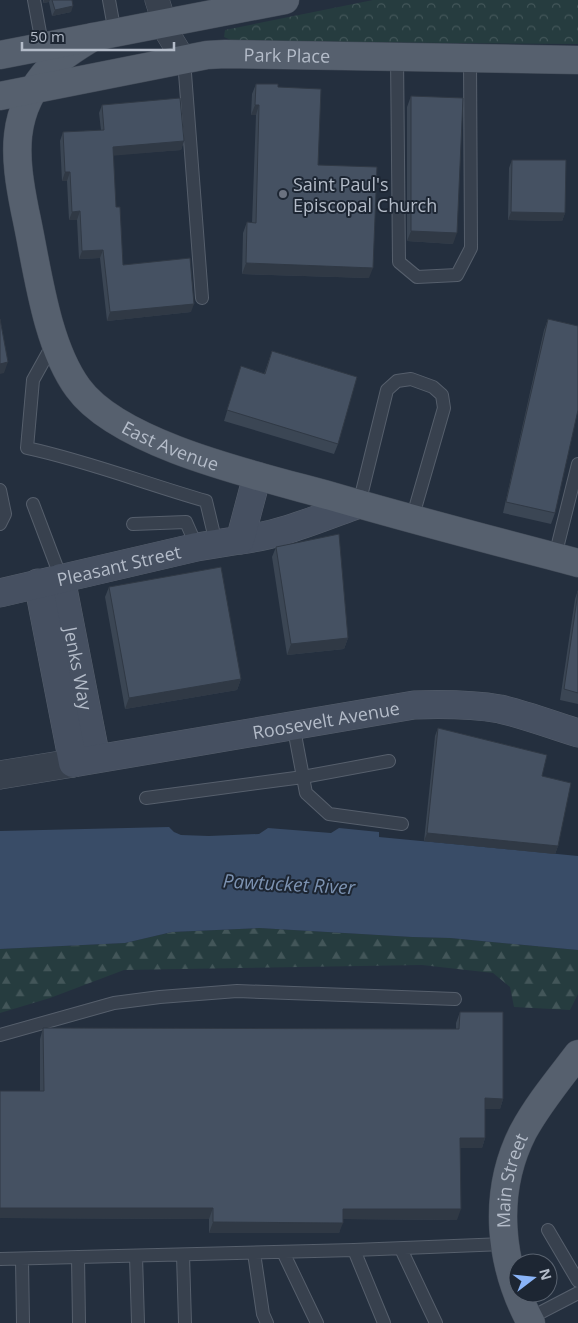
<svg xmlns="http://www.w3.org/2000/svg" width="578" height="1323" viewBox="0 0 578 1323" font-family="'Open Sans',sans-serif">
<defs>
<pattern id="forest-firs" width="22" height="20" patternUnits="userSpaceOnUse" patternTransform="scale(1.25)"><rect width="22" height="20" fill="#263c3f"/><path d="M5 1l3.5 6h-7zM16 11l3.5 6h-7z" fill="#435659"/></pattern>
<pattern id="park-crowns" width="20" height="18" patternUnits="userSpaceOnUse" patternTransform="scale(1.25)"><rect width="20" height="18" fill="#263c3f"/><path d="M2 6a3 3 0 1 1 6 0M12 15a3 3 0 1 1 6 0" fill="none" stroke="#435659"/></pattern>
</defs>
<rect width="100%" height="100%" fill="#242f3e"/>
<path fill="url(#forest-firs)" d="M259,928l153,9 38,1 128,12v44l-8,16 -56,-3 -4,-20 -17,-14 -71,-8 -298,5 -74,28 -50,15v-64l125,-6 47,-11z"/>
<path fill="url(#park-crowns)" d="M373,0h205v44l-345,-3 -9,-4 1,-7z"/>
<path fill="#394c67" d="M169,827l5,5 7,3 28,1 50,-2 9,-6 63,5 8,-5 40,4v5l199,19v94l-128,-12 -38,-1 -153,-9 -87,4 -47,11 -125,6v-118z"/>
<g fill="none" stroke-linecap="round" stroke-linejoin="round">
<defs>
<path id="service" d="M34,0l9,49
M109,0l6,33
M397,56l2,206 18,15 40,-2 14,-27 -1,-190
M184,60l18,238
M53,344l-20,36 -6,68c61,13 119,36 179,53l10,42
M0,490l5,24 -5,10
M33,504l28,74
M359,504l28,-114 10,-9 14,-2 22,8 9,8 2,13 -32,111
M133,524l53,-2 11,25
M555,556l23,-92
M293,724l13,69 23,21 73,10
M146,798l157,-21 86,-16
M0,1035l114,-32 46,-6 77,-6 218,8
M548,1230l30,51
M401,1249l35,74
M354,1250l30,73
M283,1252l34,71
M254,1253l9,61 4,9
M183,1255l2,68
M136,1256l2,67
M78,1257l1,66
M0,1259l354,-9 150,-6
M22,1259l1,64
M528,1319l50,-26"/>
<path id="minor" d="M157,0l11,34 16,26"/>
<path id="tertiary" d="M0,775l73,-12"/>
<g id="secondary">
<path d="M240,540c41,-5 80,-22 119,-36"/>
<path id="s1" d="M61,578l35,180"/>
<path id="s2" d="M38,583l35,180 341,-58c29,-1 57,-1 86,4 26,6 52,16 78,24"/>
<path id="s3" d="M0,593l197,-46 43,-7 17,-64"/>
</g>
<g id="primary">
<path id="s4" d="M93,37c-15,9 -30,18 -42,30 -42,44 -37,89 -26,144 12,54 20,132 53,177 42,58 185,89 253,108 82,24 164,45 247,67"/>
<path d="M0,55l285,-55"/>
<path id="s5" d="M0,96l207,-41 18,-1 353,6"/>
<path id="s6" d="M531,1323c-32,-59 -39,-130 -8,-191 15,-28 36,-53 55,-78"/>
</g>
</defs>
<use href="#service" stroke="#565f6c" stroke-width="14"/>
<use href="#minor" stroke="#565f6c" stroke-width="25"/>
<use href="#tertiary" stroke="#565f6c" stroke-width="29"/>
<use href="#secondary" stroke="#565f6c" stroke-width="29"/>
<use href="#primary" stroke="#414a57" stroke-width="29"/>
<use href="#service" stroke="#38414e" stroke-width="12"/>
<use href="#minor" stroke="#38414e" stroke-width="24"/>
<use href="#tertiary" stroke="#38414e" stroke-width="28"/>
<use href="#secondary" stroke="#465061" stroke-width="28"/>
<use href="#primary" stroke="#56606e" stroke-width="28"/>
</g>
<path fill="#3b4654" d="M43,0h29l-1,12 -19,4 -3,-14 -6,1z
M256,84l22,3 40,78 51,113 -127,-4 1,-41 4,-11 5,1 4,-108h-5l1,-21z
M411,96l42,148 -46,-3v-134z
M102,105l82,36 -3,9 -68,5 3,52 7,58 68,47 -84,9 -7,-63 -21,1 -2,-39h-8l-2,-39h-5l-2,-40 3,-9 38,-2 -2,-17z
M512,160l53,53 -3,8 -54,-1 1,-52z
M548,319l7,194 -4,11 -48,-11 41,-183z
M272,351l66,93 -4,10 -110,-33 17,-55 23,8z
M276,547l72,91 -4,11 -57,6 -15,-98z
M109,587l132,92 -4,11 -112,19 -20,-112z
M578,590v114l-18,-4 15,-101z
M438,728l104,48 16,70 -3,8 -131,-13 11,-105z
M460,1012l43,87 -3,10h-15v29l-3,10h-22l-3,72 -114,-1 -4,14h-130v-14l-209,-1v-127h40v-52l3,-11 413,1v-6z"/>
<path fill="#303945" d="M44,0h6l-1,2 -6,1z
M73,6l-2,6 -19,4 3,-6z
M255,105h4l-3,10h-5z
M184,141l-3,9 -71,6 3,-9z
M65,172h5l-3,9h-5z
M80,211l-3,9h-8l3,-8z
M511,212l54,1 -3,8 -54,-1z
M411,231l46,2 -4,11 -46,-3z
M103,250l-3,8 -21,1 3,-8z
M246,263l127,5 -4,10 -127,-4z
M194,304l-3,8 -84,9 3,-9z
M8,362l-4,11 -4,1v-10z
M348,638l-4,11 -57,6 4,-11z
M241,679l-4,11 -112,19 4,-11z
M427,833l131,13 -3,8 -131,-13z
M485,1098l18,1 -3,10h-18z
M460,1138h25l-3,10h-26z
M0,1208h213l-4,11 -209,-1z
M343,1209h118l-4,11 -118,-1z
M213,1222l130,1 -4,10h-130z"/>
<path fill="#455162" stroke="#303945" d="M52,0h20l1,6 -18,4z
M256,84h22v3l43,2 -3,76 59,2 -4,101 -127,-5 1,-41 9,1 3,-118h-4z
M411,96l52,2 -6,135 -46,-2z
M180,98l4,43 -71,6 3,60h4l3,58 67,-7 4,46 -84,8 -7,-62 -21,1 -2,-40 -8,1 -2,-40h-5l-2,-40 41,-2 -2,-25z
M512,160h54l-1,53 -54,-1z
M0,319l8,43 -8,2z
M548,319l30,7v84l-23,103 -49,-11z
M272,351l85,26 -19,67 -111,-34 14,-44 24,8z
M339,534l9,104 -57,6 -15,-97z
M221,567l20,112 -112,19 -20,-111z
M578,592v101l-14,-4z
M438,728l109,27 -5,21 29,7 -13,63 -131,-13z
M460,1012h43v87l-18,-1v40h-25l1,71h-118v14l-130,-1v-14h-213v-117h44l-1,-63 416,1z"/>
<circle fill="#6b7280" stroke="#1d2633" stroke-width="2" cx="283" cy="194" r="5"/>
<g text-anchor="middle" dominant-baseline="central" stroke-width="4" stroke-linejoin="round" paint-order="stroke">
<g font-size="18" fill="#b4bcc9" stroke="#1d2633">
<text stroke="none"><textPath href="#s5" startOffset="291">Park Place</textPath></text>
<text stroke="none"><textPath href="#s4" startOffset="502">East Avenue</textPath></text>
<text stroke="none"><textPath href="#s3" startOffset="122">Pleasant Street</textPath></text>
<text stroke="none"><textPath href="#s1" startOffset="92">Jenks Way</textPath></text>
<text stroke="none"><textPath href="#s2" startOffset="440">Roosevelt Avenue</textPath></text>
<text stroke="none"><textPath href="#s6" startOffset="148">Main Street</textPath></text>
</g>
<g font-size="18" fill="#b4bcc9" stroke="#1d2633" text-anchor="start">
<text x="293" y="184">Saint Paul's<tspan x="293" dy="21">Episcopal Church</tspan></text>
</g>
<g font-size="19" font-style="italic" fill="#7c92b1" stroke="#1d2633">
<text transform="translate(289 884) rotate(3)">Pawtucket River</text>
</g>
</g>
<g transform="translate(533 1278) rotate(74)"><circle r="24" fill="#1d2633" stroke="#59626f"/>
<path d="M0-4L9 19L0 12L-9 19Z" fill="#8ab4f8"/>
<text y="-8" font-size="14" font-weight="bold" text-anchor="middle" fill="#b4bcc9">N</text>
</g>
<path d="M22 42v8h152v-8" fill="none" stroke="#b4bcc9" stroke-width="2.5"/>
<text x="30" y="42" font-size="15" fill="#b4bcc9" stroke="#1d2633" stroke-width="4" paint-order="stroke">50 m</text>
</svg>
